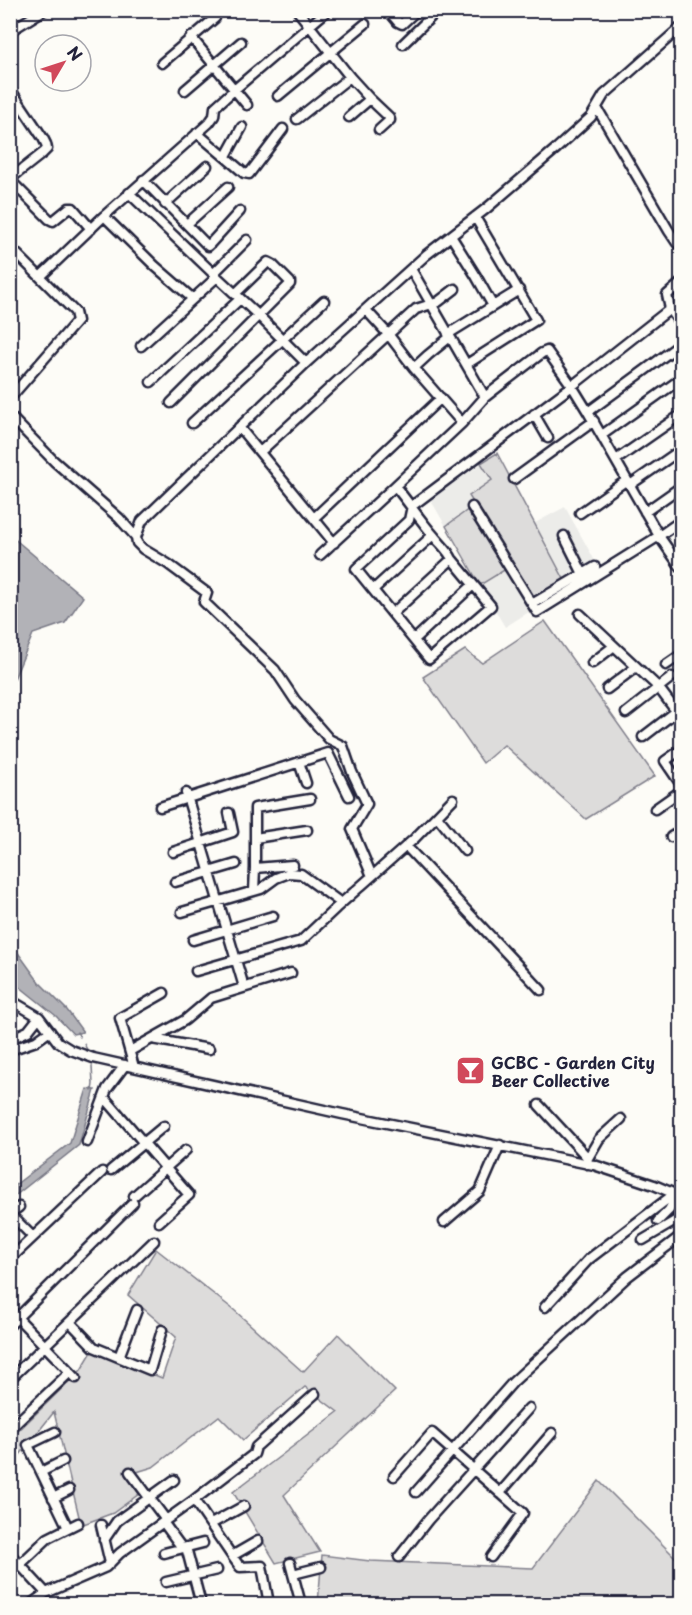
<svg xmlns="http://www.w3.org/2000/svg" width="692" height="1615" viewBox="0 0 692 1615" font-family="'Playpen Sans',sans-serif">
<rect width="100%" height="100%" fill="#fdfcf7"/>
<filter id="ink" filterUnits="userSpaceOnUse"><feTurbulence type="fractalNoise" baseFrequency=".0167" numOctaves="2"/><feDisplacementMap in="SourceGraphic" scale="12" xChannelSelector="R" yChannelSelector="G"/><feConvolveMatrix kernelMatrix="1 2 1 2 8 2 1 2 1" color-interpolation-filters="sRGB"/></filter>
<g filter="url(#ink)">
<path fill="#ecece9" d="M497,453l38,70 30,-16 34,61 -94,59 -75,-128z"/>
<path fill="#dddcdb" stroke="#807f8b" stroke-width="1.5" d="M497,453l68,128 -30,19 -66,-104 23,-16 -11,-17z
M469,509l37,60 -26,16 -34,-59z
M545,621l110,155 -69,43 -82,-74 -21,18 -60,-86 42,-27 17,13z
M156,1249l78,61 69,62 35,-38 57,57 -111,104 36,57 -44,11 -43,-71 105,-80 -33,-25 -62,53 -24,-24 -66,51 -26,8 12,19 -26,19 -32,12 -27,-113 -43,54v-28l70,-68 12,-20 69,28 14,-41 -48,-42z
M599,1481l82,82v41h-363l4,-49 48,6 163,7z"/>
<path fill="#b2b2b7" stroke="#787885" stroke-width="1.5" d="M11,536l72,61 -18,26 -32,11 -22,52z
M11,943l28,39 28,28 16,22 -10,2 -18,-19 -35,-28h-9z
M87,1089l8,1 -16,55 -68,54v-11l59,-45z"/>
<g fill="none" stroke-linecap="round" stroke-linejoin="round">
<path stroke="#787885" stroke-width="1.5" d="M77,1032l3,5
M84,1044l5,9
M92,1066l1,18 -1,7"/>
<defs>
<path id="minor" d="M297,10l53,67 20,22 19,18 1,3 -11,10
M388,10l10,12 4,2 15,-14
M10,31l34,-21
M191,37l56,68
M403,44l35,-34
M162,63l53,-45
M10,89l33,49 3,6 1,5 -4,4 -33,26
M185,90l56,-48
M278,96l87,-72
M597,108l72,123 8,12 5,3
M349,117l21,-18
M297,119l53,-42
M197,133l47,40 5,1 34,-45
M226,156l16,-29
M10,180l39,39 4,2 16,-13h4l18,21
M143,180l65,66 1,-1 31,-34
M129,193l88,84 42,39 47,47
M165,204l42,-38
M104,216l51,50 38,33
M187,224l41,-37
M451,236l25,40 17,30
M10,247l65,65 2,9 -67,77
M411,269l74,128
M213,274l34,-34
M40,277l64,-61 105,-93 5,-7 1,-9 19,-17 94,-80
M682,282l-15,13 3,14 12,17
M366,310l22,24 26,34 48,55
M448,334l71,-44
M141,346l76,-69
M467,364l69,-44 -61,-103
M414,368l14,-13 22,-18
M151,382l89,-83
M171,403l119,-119v-2l-18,-18 -4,-2 -33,32
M588,412l94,-69
M534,414l14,24
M10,416l44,45 65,57 17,19 1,6 6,6 25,15 39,29 -3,9 71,68 20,30 34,39 14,7 9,26 15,32 -15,25 20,47
M192,423l132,-122
M239,427l95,116
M602,435l80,-57
M260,452l156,-143 22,-7 17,-13
M616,460l66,-46
M514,479l80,-58
M630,485l52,-36
M395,486c14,17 25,34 39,50 6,8 14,14 18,23l39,47 -62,53 -73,-90 53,-49 3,-14 160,-120 98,-77
M472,507l65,105 122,-76 23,-16
M645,512l37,-26
M580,513l47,-33
M314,518l127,-120
M564,536l19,38
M136,537l6,-16 164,-158 120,-108 61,-47 70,-60 34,-31 13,-22 78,-69
M320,555l75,-69 67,-63 23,-26 57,-44 5,-2 25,35 16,26 71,124 23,33
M374,589l59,-54
M532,604l63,-37
M393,613l59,-54
M580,614l78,73 24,32
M414,640l59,-55
M592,663l22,-17
M666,665l16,-11
M607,689l29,-22
M626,713l46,-36
M643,737l39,-30
M682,749l-17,12 17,25
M299,762l7,21
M186,793l58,194
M160,807l168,-54 21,43
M655,809l27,-19
M437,816l28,35
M671,837l11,-7
M255,838l52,-8
M406,846l135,144
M173,852l60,-20 -4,-19
M255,868l38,-3
M175,882l61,-18
M254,891l1,-23v-60l55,-9
M182,912l79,-23 15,-11 13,-5 12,1 40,29
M193,940l80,-24
M196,971l105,-30 35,-33 78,-69 39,-40
M10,1005l7,-1 22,13 19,25 13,8 22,8 249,56 252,51 60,20 28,12
M10,1039l18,-8 11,-14
M152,1039l57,10
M10,1050l26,-9 14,-10
M130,1051l55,-31 26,-22 80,-25
M134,1067l-14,-49 44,-25
M104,1097l85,98 -30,27
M539,1105l49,53 -1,6
M87,1142l20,-53 18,-24
M588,1158l11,-19 22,-20
M111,1170l53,-44
M134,1196l52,-46
M19,1207l-7,5v4l21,21
M658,1221l11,-11 8,-14
M444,1222l36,-31 20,-46
M643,1240l39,-23
M10,1259l92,-87
M545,1307l44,-48 93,-71
M10,1310l66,68
M70,1322l24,25 56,23 12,-40
M10,1325l123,-122
M119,1357l18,-47
M10,1379l144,-138
M10,1429l60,-57
M55,1432l-27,13 40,83
M41,1472l22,-11
M130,1472l36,48
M394,1476l38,-43 91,80 -32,44
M416,1492l97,-110 114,-105 55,-42
M500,1493l52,-60
M53,1498l16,-8
M194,1500l38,56 26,-15
M163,1522l19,26
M211,1524l33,-18
M101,1525l9,38
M104,1540l13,-19 57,-41
M186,1547l15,57
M164,1553l39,-10
M10,1554l36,39 60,-26 14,-14 74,-53 60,-46 2,-7 59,-53
M232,1556l8,11 22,-1 7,38
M399,1557l29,-37 101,-112
M290,1563l11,41
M10,1574l38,-36 30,-15
M293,1574l28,-7
M166,1582l51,-12
M31,1604l15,-11"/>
</defs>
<use href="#minor" stroke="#22223b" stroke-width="13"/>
<use href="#minor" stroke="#fdfcf7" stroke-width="8"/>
</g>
</g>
<defs>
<symbol id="bar-square" viewBox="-11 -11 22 22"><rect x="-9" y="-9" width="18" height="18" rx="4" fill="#d1495b" stroke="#fdfcf7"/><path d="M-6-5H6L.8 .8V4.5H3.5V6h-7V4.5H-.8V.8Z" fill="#fff"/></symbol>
</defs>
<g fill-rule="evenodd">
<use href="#bar-square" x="454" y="1054" width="33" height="33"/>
</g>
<g text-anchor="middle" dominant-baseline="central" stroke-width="6" stroke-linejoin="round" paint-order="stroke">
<g font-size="16" font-weight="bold" fill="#22223b" stroke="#fdfcf7" text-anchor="start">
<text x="491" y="1062">GCBC - Garden City<tspan x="491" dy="18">Beer Collective</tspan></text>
</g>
</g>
<rect width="692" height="1615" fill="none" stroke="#fdfcf7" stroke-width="36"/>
<rect x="18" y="18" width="656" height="1579" fill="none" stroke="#22223b" stroke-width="2" filter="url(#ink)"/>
<g transform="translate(63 63) rotate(51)"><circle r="28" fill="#fdfcf7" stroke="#a5a5ac" stroke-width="1.5"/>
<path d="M0-4.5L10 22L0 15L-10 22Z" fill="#d1495b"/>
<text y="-9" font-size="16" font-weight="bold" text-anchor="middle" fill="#22223b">N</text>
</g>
</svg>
